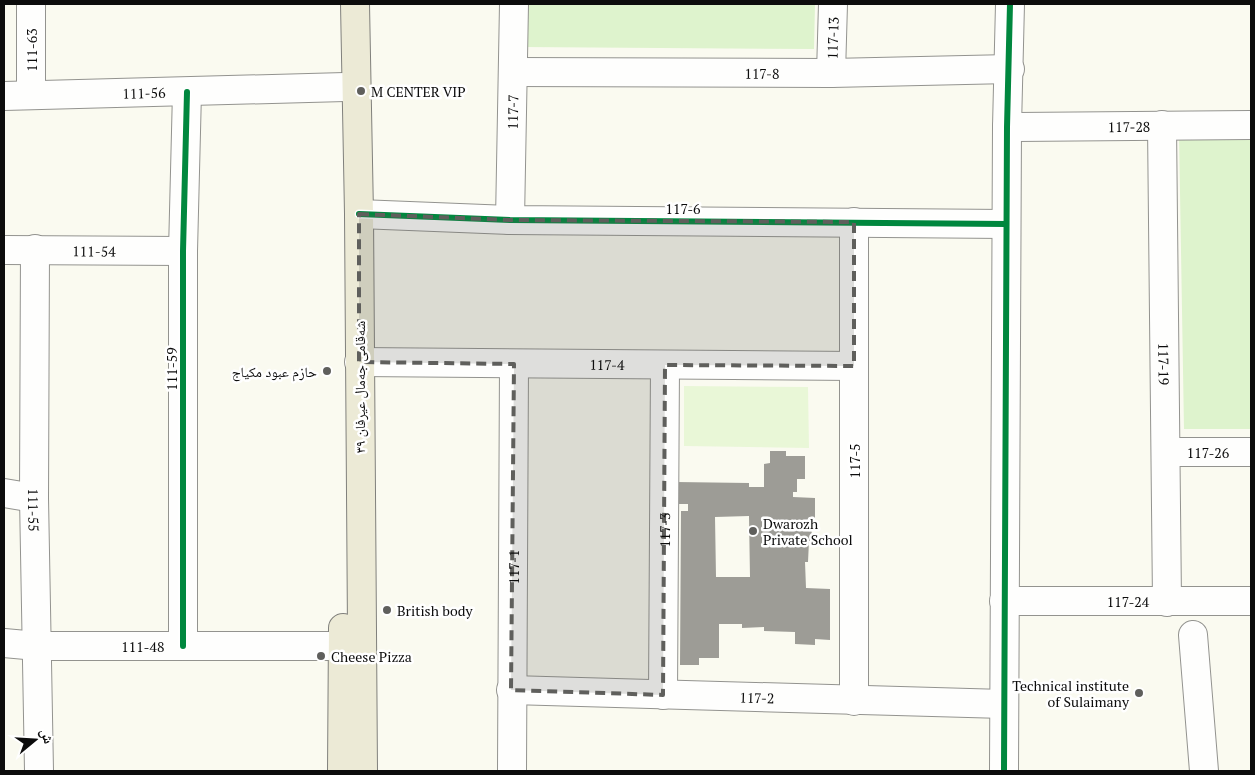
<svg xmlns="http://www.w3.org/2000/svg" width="1255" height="775" viewBox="0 0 1255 775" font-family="'PT Serif','Noto Naskh Arabic',serif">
<rect width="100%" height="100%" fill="#fafaf0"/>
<path fill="#def3cd" d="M523,4h292l-1,45 -292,-2z
M1251,131v298h-67l-5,-297z"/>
<path fill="#e9f7d7" d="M684,386l124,1 1,61 -125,-2z"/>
<path fill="#9d9c96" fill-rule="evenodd" d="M770,451h16v5h19v23h-8v13h-4v5l22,1v20h-4l1,23h-3l-1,21h-3l1,26 24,1v51l-15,-1v6l-20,-1v-12l-31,-1v-4l-22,1v-4h-23v34h-20v7h-19l1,-154h7v-7h-12v-22l73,1v4h15v-23l6,-1zM749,516l1,61h-34l-1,-60z"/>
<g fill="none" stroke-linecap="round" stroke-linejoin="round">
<defs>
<g id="minor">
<path id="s1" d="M513,72l318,1 179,-4"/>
<path id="s2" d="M831,73l2,-69"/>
<path d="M31,95v-91"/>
<path id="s3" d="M4,96l341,-9"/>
<path id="s4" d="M1162,125l5,477"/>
<path id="s5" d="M1007,127l244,-2"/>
<path d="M359,214l151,6 496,4"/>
<path id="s6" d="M510,220l4,-216"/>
<path id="s7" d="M35,249l-1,249 5,273"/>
<path id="s8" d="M4,250l179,1"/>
<path id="s9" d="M359,362l495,4"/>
<path id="s10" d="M1166,452h85"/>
<path d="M4,493l30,5"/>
<path id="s11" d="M1004,601h247"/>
<path d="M1193,635l11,136"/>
<path id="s12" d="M4,643l33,3h306"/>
<path d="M183,646v-395l4,-159"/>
<path id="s13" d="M511,690l493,14"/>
<path id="s14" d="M663,695l2,-330"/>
<path d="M854,701v-479"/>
<path id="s15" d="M512,771l2,-407"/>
<path d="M1004,771l3,-644 3,-123"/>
</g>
<path id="major" d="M355,4l4,210 4,557
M342,771l1,-143"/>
</defs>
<use href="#minor" stroke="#93938f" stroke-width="30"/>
<use href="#major" stroke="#80807c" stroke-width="30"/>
<use href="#minor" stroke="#fefefd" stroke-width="28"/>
<use href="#major" stroke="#ecead6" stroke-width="28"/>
<defs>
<path id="cycleway" d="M359,214l151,6 496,4
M183,646v-395l4,-159
M1004,771l3,-644 3,-123"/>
</defs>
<use href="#cycleway" stroke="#fff" stroke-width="9"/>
<use href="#cycleway" stroke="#00873e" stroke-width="6"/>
</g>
<path fill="#5f5f5c" fill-opacity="0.2" stroke="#5f5f5c" stroke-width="4" stroke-dasharray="10 6" stroke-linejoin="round" d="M359,214l151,6 344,2v144l-189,-1 -2,330 -152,-5 3,-326 -155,-2z"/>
<g fill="#5f5f5c" stroke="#fff" stroke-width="2">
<circle cx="361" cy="91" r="5"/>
<circle cx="327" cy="371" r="5"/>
<circle cx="753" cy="531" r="5"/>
<circle cx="387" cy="610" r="5"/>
<circle cx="321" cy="656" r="5"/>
<circle cx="1139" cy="693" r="5"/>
</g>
<g text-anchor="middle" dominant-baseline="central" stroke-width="5" stroke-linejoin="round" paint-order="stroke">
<g font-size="14" fill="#0c0c0c" stroke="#fff">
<text stroke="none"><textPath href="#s2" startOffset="35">117-13</textPath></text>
<text transform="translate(31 50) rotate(-90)">111-63</text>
<text stroke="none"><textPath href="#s1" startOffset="249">117-8</textPath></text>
<text stroke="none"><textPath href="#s3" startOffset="140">111-56</textPath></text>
<text stroke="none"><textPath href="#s6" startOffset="108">117-7</textPath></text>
<text stroke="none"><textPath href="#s5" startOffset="122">117-28</textPath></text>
<text x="683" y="208">117-6</text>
<text stroke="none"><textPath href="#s8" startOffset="90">111-54</textPath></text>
<text stroke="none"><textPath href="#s4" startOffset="239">117-19</textPath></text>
<text stroke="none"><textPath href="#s9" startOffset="248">117-4</textPath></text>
<text transform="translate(171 369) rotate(-90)">111-59</text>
<text transform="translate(359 387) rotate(-90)">شەقامی جەمال عیرفان ٣٩</text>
<text stroke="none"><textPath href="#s10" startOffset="42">117-26</textPath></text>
<text transform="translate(854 461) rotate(-90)">117-5</text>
<text stroke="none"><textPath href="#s7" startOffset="261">111-55</textPath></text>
<text stroke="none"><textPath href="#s14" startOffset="165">117-3</textPath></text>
<text stroke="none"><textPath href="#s15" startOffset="204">117-1</textPath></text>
<text stroke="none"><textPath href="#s11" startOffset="124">117-24</textPath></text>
<text stroke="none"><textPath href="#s12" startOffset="139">111-48</textPath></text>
<text stroke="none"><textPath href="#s13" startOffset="246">117-2</textPath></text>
</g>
<g font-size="14" fill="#0c0c0c" stroke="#fff" text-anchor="start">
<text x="371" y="91">M CENTER VIP</text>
<text x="317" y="371" text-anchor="end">حازم عبود مكياج</text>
<text x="763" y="523">Dwarozh<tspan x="763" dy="16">Private School</tspan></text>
<text x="397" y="610">British body</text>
<text x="331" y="656">Cheese Pizza</text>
<text x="1129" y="685" text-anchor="end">Technical institute<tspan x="1129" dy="16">of Sulaimany</tspan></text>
</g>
</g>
<rect width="1255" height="775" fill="none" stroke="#0c0c0c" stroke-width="10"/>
<g transform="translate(35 740) rotate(72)" stroke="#ffffff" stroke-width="4" paint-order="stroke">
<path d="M0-4L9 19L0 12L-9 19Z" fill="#0c0c0c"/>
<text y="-8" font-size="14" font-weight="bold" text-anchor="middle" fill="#0c0c0c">ش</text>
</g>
</svg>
